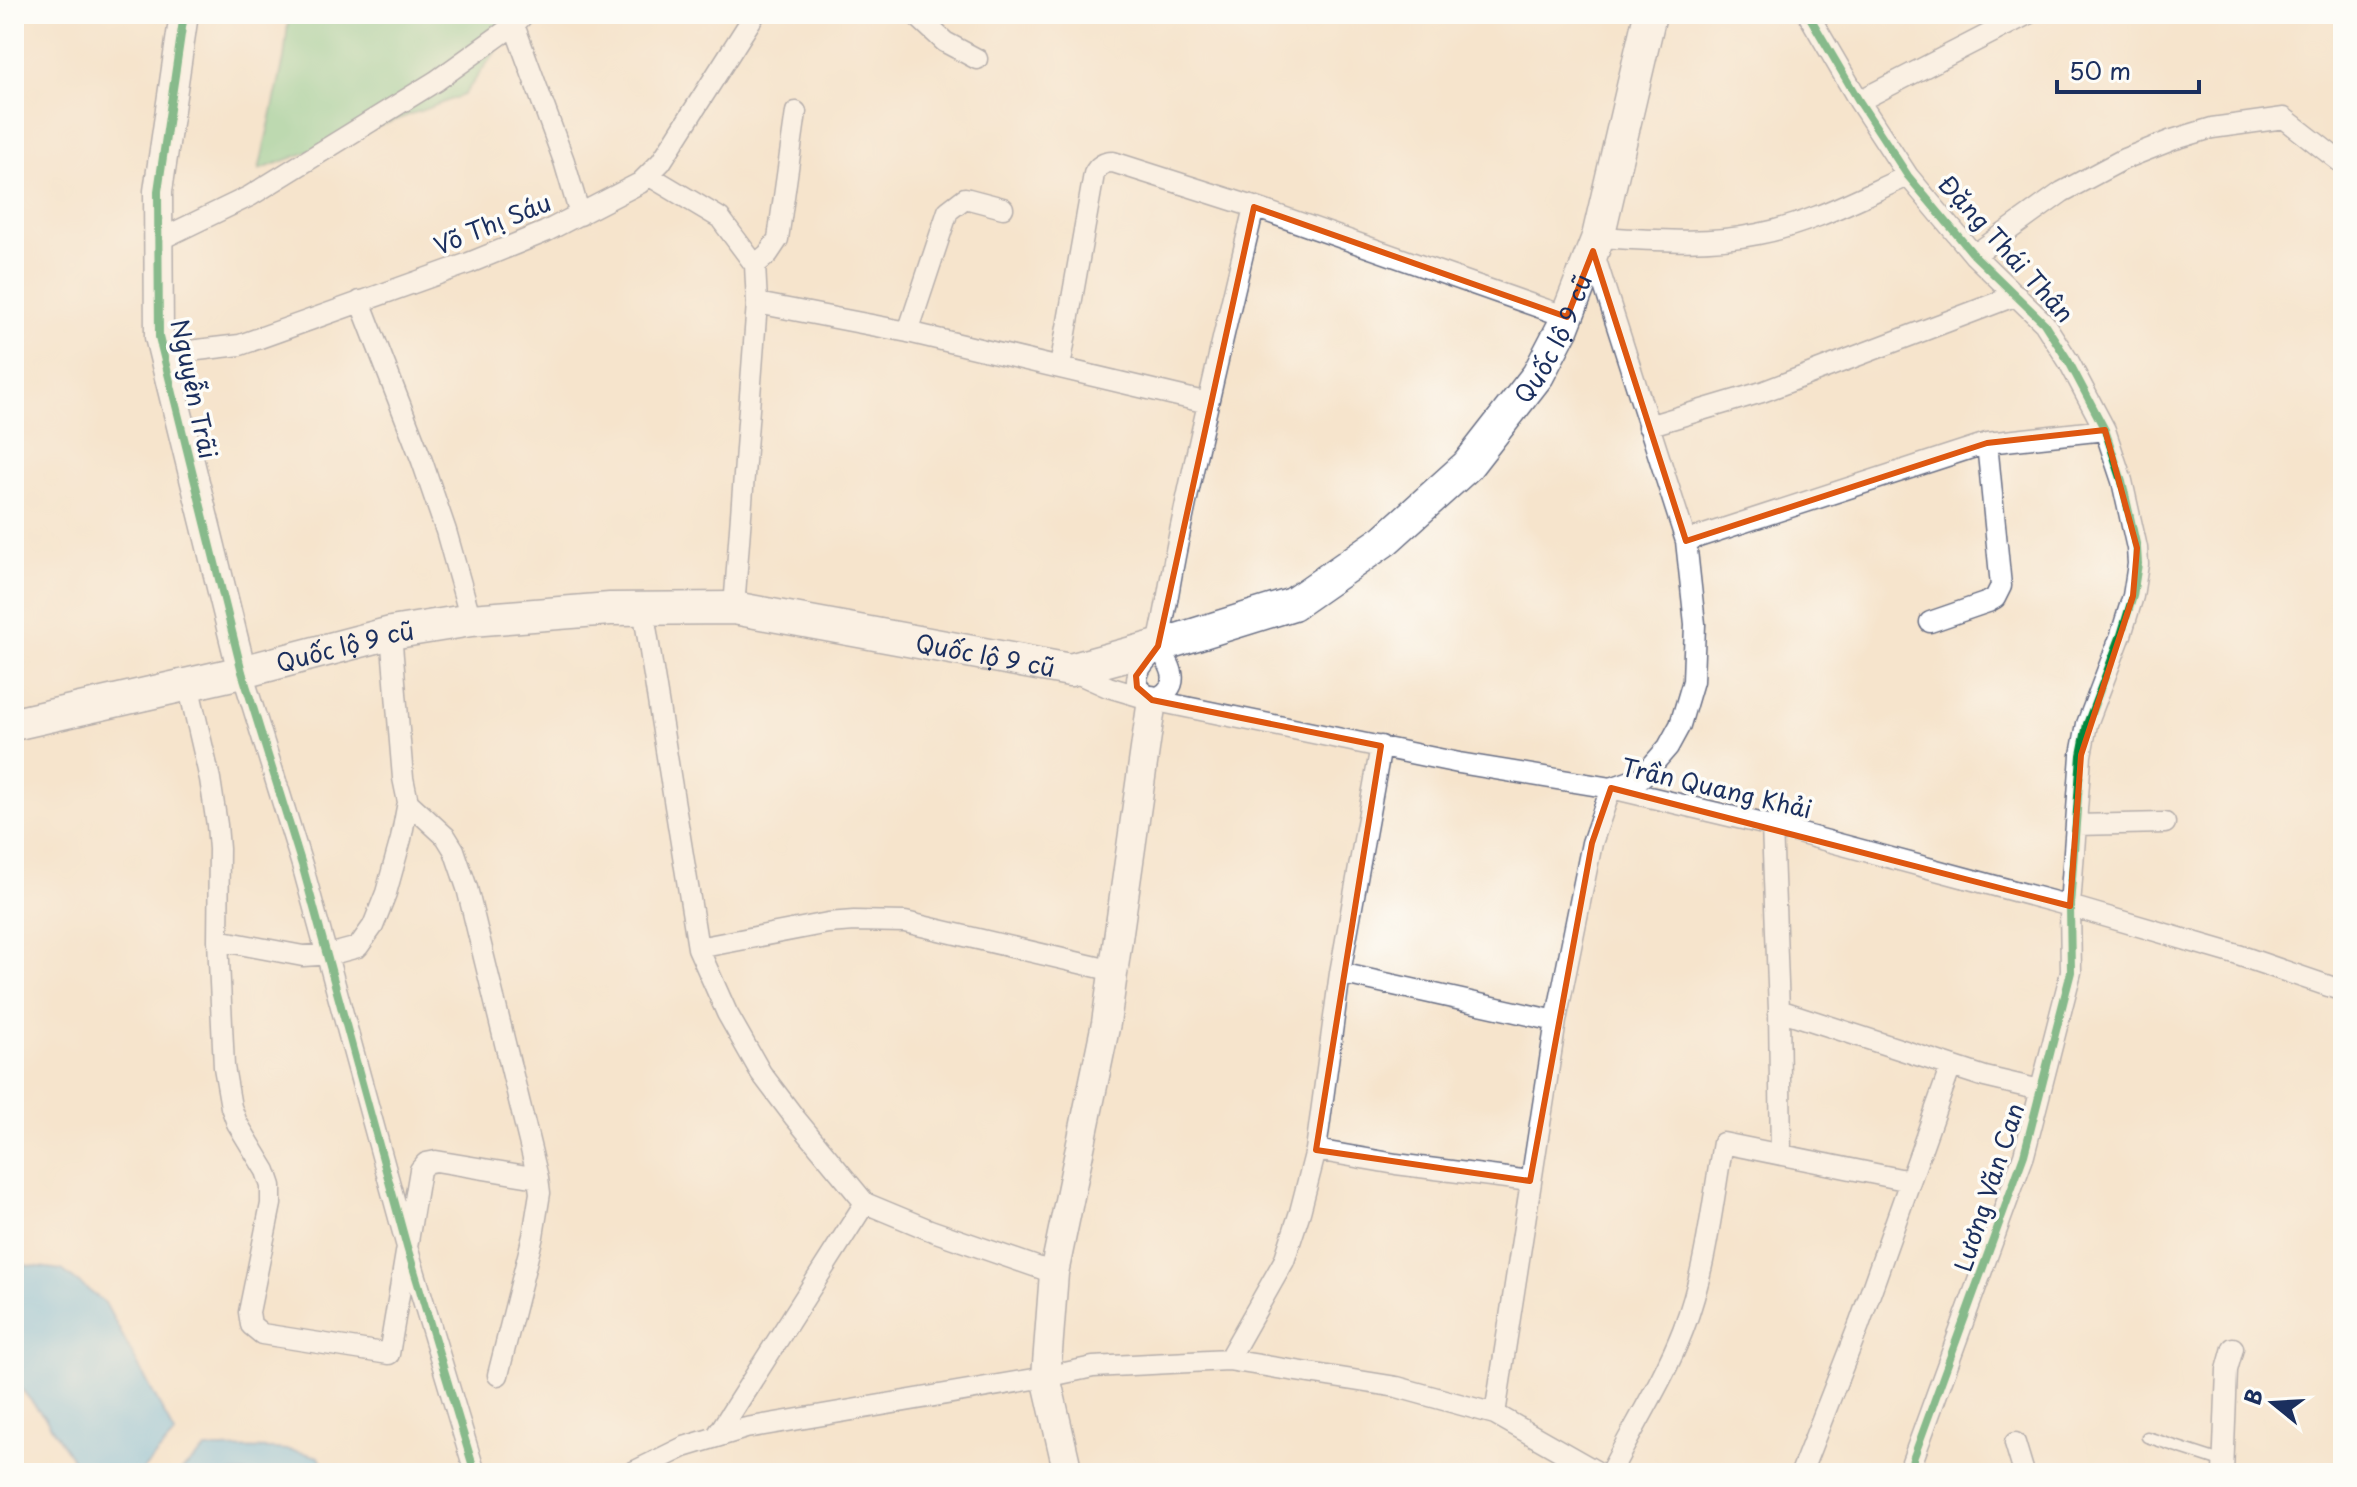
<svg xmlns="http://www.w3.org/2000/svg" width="2357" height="1487" viewBox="0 0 2357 1487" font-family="'Playpen Sans',sans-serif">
<rect width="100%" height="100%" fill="#fdfcf7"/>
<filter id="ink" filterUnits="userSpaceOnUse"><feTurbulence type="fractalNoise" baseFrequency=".0125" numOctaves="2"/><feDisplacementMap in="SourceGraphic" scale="16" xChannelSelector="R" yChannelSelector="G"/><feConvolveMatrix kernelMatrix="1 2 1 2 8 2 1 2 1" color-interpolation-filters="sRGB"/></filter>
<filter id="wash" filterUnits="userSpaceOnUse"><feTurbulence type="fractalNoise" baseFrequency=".006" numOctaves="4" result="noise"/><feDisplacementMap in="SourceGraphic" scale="32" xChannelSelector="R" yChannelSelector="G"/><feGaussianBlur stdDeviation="1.8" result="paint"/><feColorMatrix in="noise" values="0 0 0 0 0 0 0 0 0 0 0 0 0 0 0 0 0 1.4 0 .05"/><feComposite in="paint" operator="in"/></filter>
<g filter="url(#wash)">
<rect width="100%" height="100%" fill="#f6e4cc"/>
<path fill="#78cc8f" stroke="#4a7e76" stroke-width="2" d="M289,14h234l-59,81 -205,75 25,-111z"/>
<path fill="#6bbee7" stroke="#4376a2" stroke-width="2" d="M24,1265l38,5 43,33 70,131 -34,38 -60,1 -35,-54 -32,-39v-108z
M206,1449c38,0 77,-4 113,8l9,16h-149z"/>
</g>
<g filter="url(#ink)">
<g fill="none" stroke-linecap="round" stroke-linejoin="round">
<defs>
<path id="lane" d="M2147,1437l77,25"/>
<path id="street" d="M915,14l30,28 32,17
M1808,14l51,87 49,75 66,79 70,68 25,39 36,68 17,51 15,67 1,16 -5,32 -12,39 -34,89 -6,31 -11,151 1,66 -47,183 -116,318
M514,25l50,136 16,54
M1859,101l169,-87
M648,175l72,43 35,47 2,38 -23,305
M1598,237c54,3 107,8 160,-3 53,-10 102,-37 150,-58
M159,240l91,-44 186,-115 78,-56 10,-11
M1974,255l88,-63 62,-33 48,-19 40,-12 72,-10 59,46
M755,265l13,-11 10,-15 18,-127
M360,301l62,160 24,70 25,89
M757,303l151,29 300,71
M908,332l40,-121 17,-13 38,10
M163,354l77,-9 229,-82 76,-31 95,-49 21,-21 94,-148
M1060,367l34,-193c4,-8 9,-12 19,-12l141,45 313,110
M1648,426l114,-34 255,-97
M1686,541l301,-98 118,-13
M643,608l55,340 29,65 34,60 34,45 70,85 65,27 124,43
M1930,622l58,-20 7,-4 6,-12 -14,-143
M391,633l12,145 5,24 38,35 8,13 13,38 71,290 2,15 -7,43 -35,139
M1158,646c15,23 26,41 -6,54l-15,-13c-2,-27 18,-27 22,-47 7,-29 11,-59 17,-89 23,-115 51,-229 78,-344
M1070,670l38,17 44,13 307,63 152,25 161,38 298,80 168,49 105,36
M242,672l61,196 104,379 68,226
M188,684l22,95 7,46 2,24 -1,91 6,127 7,40 6,16 29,48 5,15v18l-22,108 2,13 11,9 127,20 31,-184 6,-7 10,-2 102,17
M2076,825l89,-2
M1772,826l7,184 2,145
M218,940l85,16 29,-2 26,-7 15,-21 13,-33 15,-54 7,-37
M698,948l130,-25 26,-2 51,1 209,49
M1340,973l216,48
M1779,1010l206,67 55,13
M1316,1150l80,14 134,17
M1228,1360l56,-99 16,-49 16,-62 24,-177 41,-227
M1495,1414l61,-393 36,-178 19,-55 31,-11 26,-30 12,-22 13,-44 2,-57 -9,-83 -93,-290
M716,1437l149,-234
M2015,1443l9,30
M631,1473l53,-26 62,-19 300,-51 47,-10 135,-7 169,27 98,27 104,59
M1610,1473c24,-47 54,-94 73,-143 23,-59 29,-125 40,-187l187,38
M1801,1473l58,-148 92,-259
M2223,1473l4,-103 6,-22"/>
<path id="secondary" d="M184,14l-26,177 1,146 83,335
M1068,1473l-22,-96 8,-104 52,-250 46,-323"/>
<g id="primary">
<path id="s1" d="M14,724l228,-52 149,-39 80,-13 139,-11 124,-1 336,62 88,-24 135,-42 92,-64 82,-74 71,-91 25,-48 35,-90 52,-223"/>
</g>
</defs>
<use href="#lane" stroke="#686e84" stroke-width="13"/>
<use href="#street" stroke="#686e84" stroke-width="23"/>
<use href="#secondary" stroke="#686e84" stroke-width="31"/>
<use href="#primary" stroke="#686e84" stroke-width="35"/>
<use href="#lane" stroke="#fff" stroke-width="10"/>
<use href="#street" stroke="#fff" stroke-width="20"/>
<use href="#secondary" stroke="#fff" stroke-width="28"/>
<use href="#primary" stroke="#fff" stroke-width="32"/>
<defs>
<path id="cycleway" d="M184,14l-26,177 1,146 83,335 61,196 104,379 68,226
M1808,14l51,87 49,75 66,79 70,68 25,39 36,68 17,51 15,67 1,16 -5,32 -12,39 -34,89 -6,31 -11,151 1,66 -47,183 -116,318"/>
</defs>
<use href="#cycleway" stroke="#fdfcf7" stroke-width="13"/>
<use href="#cycleway" stroke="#00873e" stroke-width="8"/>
</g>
</g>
<path d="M0 0H2357V1487H0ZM1254,207l313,110 26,-66 93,290 301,-98 118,-13 32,118 -4,48 -52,159 -11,151 -459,-118 -19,55 -62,338 -214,-31 65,-404 -229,-46 -15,-13 -1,-11 22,-30z" fill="#f6e4cc" fill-opacity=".55" fill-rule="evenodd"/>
<path fill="none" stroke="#de5710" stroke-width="6" stroke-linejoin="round" d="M1254,207l313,110 26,-66 93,290 301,-98 118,-13 32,118 -4,48 -52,159 -11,151 -459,-118 -19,55 -62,338 -214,-31 65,-404 -229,-46 -15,-13 -1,-11 22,-30z"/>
<g text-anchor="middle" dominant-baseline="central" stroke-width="7" stroke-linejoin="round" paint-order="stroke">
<g font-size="24" fill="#1b2f5e" stroke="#fdfcf7">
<text transform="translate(492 223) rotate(-22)">Võ Thị Sáu</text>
<text transform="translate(2007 248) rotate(48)">Đặng Thái Thân</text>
<text stroke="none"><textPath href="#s1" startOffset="1684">Quốc lộ 9 cũ</textPath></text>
<text transform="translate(195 389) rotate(78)">Nguyễn Trãi</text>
<text stroke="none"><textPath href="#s1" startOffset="340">Quốc lộ 9 cũ</textPath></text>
<text stroke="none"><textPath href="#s1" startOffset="988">Quốc lộ 9 cũ</textPath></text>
<text transform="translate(1717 787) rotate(13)">Trần Quang Khải</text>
<text transform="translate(1988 1187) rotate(-72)">Lương Văn Can</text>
</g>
</g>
<rect width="2357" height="1487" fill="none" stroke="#fdfcf7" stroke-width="48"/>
<g transform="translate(2273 1403) rotate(288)" stroke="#fdfcf7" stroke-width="6" paint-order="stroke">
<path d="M0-6L14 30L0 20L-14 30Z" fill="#1b2f5e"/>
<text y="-12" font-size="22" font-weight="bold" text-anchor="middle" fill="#1b2f5e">B</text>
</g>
<path d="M2057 80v12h142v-12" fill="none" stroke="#1b2f5e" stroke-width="4"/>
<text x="2069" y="80" font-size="24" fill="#1b2f5e" stroke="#fdfcf7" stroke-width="6" paint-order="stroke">50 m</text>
</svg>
